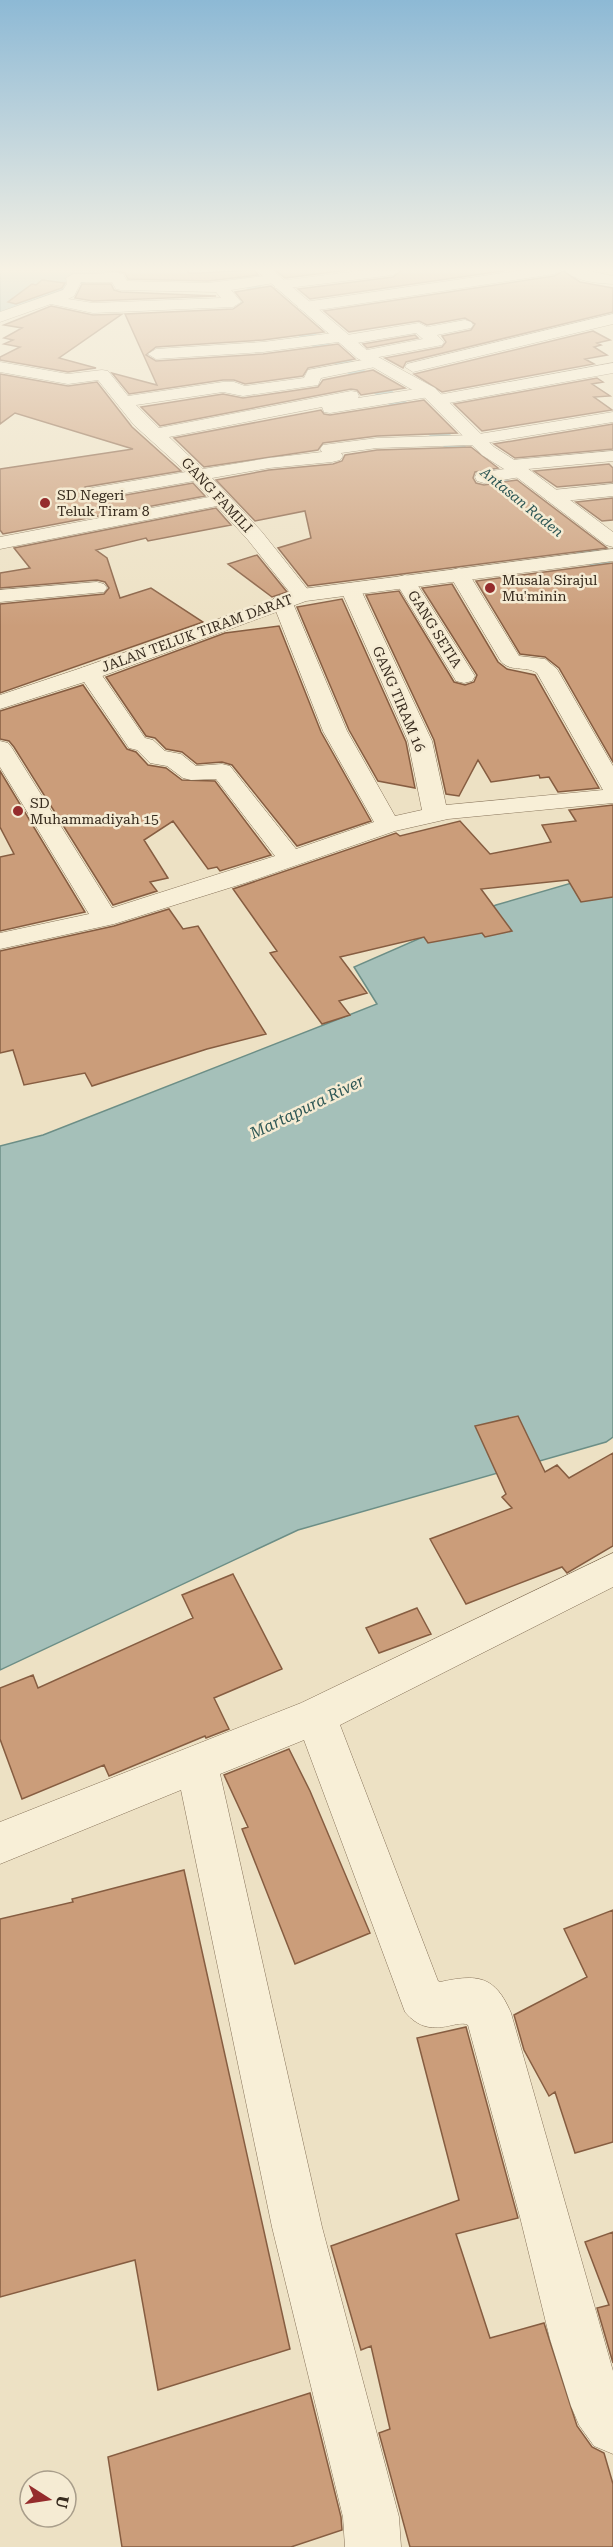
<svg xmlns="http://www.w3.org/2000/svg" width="613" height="2547" viewBox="0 0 613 2547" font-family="'Roboto Serif',serif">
<rect width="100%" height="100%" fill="#ede1c4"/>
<path fill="#a5c0b9" stroke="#6c8e86" stroke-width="1.5" d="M0,270h131l-42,10 -89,33z
M613,871v566l-7,5 -308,88 -298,140v-524l43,-11 334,-131 -23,-37 142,-62z"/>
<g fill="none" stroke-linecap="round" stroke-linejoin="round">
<path fill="#a5c0b9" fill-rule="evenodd" d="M227,270h16l58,53 145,108 144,113 23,21v17l-7,-2 -30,-28 -142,-113 -145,-110z"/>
</g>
<path fill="#cb9d7a" stroke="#865d41" stroke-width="1.5" d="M76,270h111l2,3h11l54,-3 4,5 -50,6 -80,-2 -3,-6 -7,-2z
M275,270h73l-63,8z
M402,270h107l-199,29 -12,-10 95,-12z
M563,271l17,11 33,6v24l-207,50 -3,6 -18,-10 57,-11 4,-5 -4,-6 29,-6 4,-6 -10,-6 -38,7 -8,-4 -70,11 -25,-21 230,-35z
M42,280l23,3 -3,5 -46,16 -8,-2 24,-18 4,1z
M82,284h29l3,6 7,2 95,4 -123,5 -18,-3z
M271,286l53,46 -61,8 -107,7 -10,8 10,6 107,-7 75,-10 17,15 -47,9 -5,8 -58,8 -11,-4h-11l-94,14 -17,-21 45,12 -32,-71 108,-5 10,-7 -8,-10z
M51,306l42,9 29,-1 -63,44 37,10 -28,4 -68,-12v-3l20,-10 -16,-3 9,-4 -9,-2 18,-10 -18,-3z
M593,331l17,9 -13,3 4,2 -7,2 13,8 -22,4 9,5 -152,28 -28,-18z
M415,335l3,3 -51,10 -4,-4z
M373,370l32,18 -44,7 -4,-5 -6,-1 -191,37 -19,-19 82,-13 20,4 75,-11 5,-7z
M0,374l68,12 29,-4 35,45 49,44 -96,16 -4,5 3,7 8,2 101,-18 12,13 -202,38 -3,-4v-61l133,-20 -118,-36 -15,11z
M597,378l6,4 -11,2 18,12 -16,1 18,13 -130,21 -28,-27z
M424,400l33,33 -80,3 -54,7 -5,7 -114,17 -30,-29 147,-28 3,4 6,1z
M613,424v25l-98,9 -21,-14z
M471,447l27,21 -23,4 -2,6 3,5 8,2 33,-5 90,68 -299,38 -30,-38 33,-10 -6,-27 -50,10 -39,-41 53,-10 64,-6 9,-3 3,-6 32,-5z
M609,464l4,4v14l-56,5 -23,-16z
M613,498v22l-11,1 -26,-19z
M216,508l15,17 -83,16 -2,-3 -50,12 11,8 13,40 31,-10 52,34 -203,71v-89l104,-10 5,-6 -4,-6 -8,-2 -97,8v-15l30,-5 -16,-20z
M257,555l30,37 -15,5 -44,-33z
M613,563v199l-54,-94 -14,-11 -25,-3 -44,-73z
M452,584l46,78 9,7 28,6 64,113 -41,4 -9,-15 -9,1 -1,-3 -48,7 -13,-22 -19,36 -13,-2 -12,-54 -68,-145 33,-4 55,91 11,3 9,-3 3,-7 -55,-87z
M342,599l64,143 9,46 -37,-7 -29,-51 -52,-123z
M279,626l42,106 50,89 -74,25 -65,-81 -10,-3 -25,2 -15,-12 -16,-3 -11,-11 -9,-2 -40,-59 119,-44z
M83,685l44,64 9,3 12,13 18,3 16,12 33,1 56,74 -51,16 -3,-4 -9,2 -35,-48 -29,19 24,38 -18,4 7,9 -44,14 -99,-158 -5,-6 -9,-2v-28z
M0,771l85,141 -85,19v-74l14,-3 -14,-27z
M613,805v92l-32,5 -13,-22 -87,9 31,42 -27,6 -3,-4 -54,10 -4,-6 -84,20 27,36 -28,8 11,14 -28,9 -52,-71 7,-2 -44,-62 163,-56 4,3 60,-15 30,33 61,-12 -9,-17 34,-4 -7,-11z
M169,909l14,20 15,-3 68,108 -59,15 -115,37 -7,-13 -61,12 -11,-35 -13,3v-102l114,-25z
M518,1416l27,56 12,-7 12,13 44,-25v93l-46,27 -5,-6 -96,37 -36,-65 82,-31 -10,-11 4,-3 -31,-68z
M233,1574l49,95 -68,29 15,31 -23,9 -1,-2 -96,40 -5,-11 -82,34 -22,-60v-51l33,-13 5,13 155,-70 -11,-23z
M417,1608l14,26 -52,19 -13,-25z
M289,1749l21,42 60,142 -75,31 -53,-135 6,-2 -24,-52z
M184,1870l106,479 -132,41 -23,-130 -135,37v-378l73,-17 -1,-3z
M613,1910v232l-38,11 -20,-61 -6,4 -25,-46 -10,-35 73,-38 -23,-48z
M466,2027l52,191 -62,16 34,104 54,-15 33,103 15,21 12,6 9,31v63h-203l-31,-114 11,-4 -19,-83 -10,4 -30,-104 128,-46 -42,-162z
M613,2232v131l-16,-55 12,-3 -24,-63z
M310,2393l31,124 1,13 -51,17h-169l-14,-90z"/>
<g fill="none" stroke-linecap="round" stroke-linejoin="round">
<defs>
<path id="minor" d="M366,270l34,1 -7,4 -113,14 -5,-1 -1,-5 -43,7 10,12 -8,5 -140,6 -42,-9 -51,18v-10l63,-22 4,-6 -1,-6 7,-4 45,-1 5,1 4,7 81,2 64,-8 5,1 1,5zM81,282h31l4,7 5,1 95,2 5,6 -128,5 -25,-4 6,-3z
M524,270h37l-7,4 -249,38 -8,-5 8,-5z
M565,270h20l28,6v8c-16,-1 -37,-2 -48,-14z
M613,314v10l-200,48 -8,-5 2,-3z
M465,320l6,2 2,3 -2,3 -34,7 7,7 -2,3 -79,15 -8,-5 2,-3 66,-13 -7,-6 -71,12 -7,-3 -75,10 -107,7 -8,-5 8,-5 107,-7 78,-10 6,3 72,-12 8,4z
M374,358l8,5 -2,3 -59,12 -3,7 -75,11 -20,-4 -87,13 23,23 192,-37 6,1 2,4 -1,2 71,-11 8,5 -8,5 -99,16 -6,-1 -2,-5 -153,30 34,32 66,-11 53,-6 -2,-3 3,-4 54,-7 96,-3 140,-23v10l-140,23 -96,3 -36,5 2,3 -3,4 -8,2 -63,6 -57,10 50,54 47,59 3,4 -3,4 -7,2 -7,-2 -47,-59 -31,-34 -217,43v-12l209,-40 -15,-16 -102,18 -7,-2 -2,-4 2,-4 101,-17 -52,-47 -36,-45 -30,4 -68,-12v-10l68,12 34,-4 6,1 20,25 95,-14h11l11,4 59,-8 4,-8z
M613,363v10l-175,32 -6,-1 -3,-4 3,-4 6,-1z
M613,451v10l-85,8 2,3 -3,4 -43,7 -7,-2 -2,-4 2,-4 28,-4 -2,-4 3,-4 6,-1z
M613,484v12l-60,6 -7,-2 -2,-4 2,-4 7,-2z
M459,568l7,2 3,4 50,82 26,3 12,10 56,97v37l-165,16 -53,12 -150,52 -131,41 -114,25v-16l89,-19 -89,-147v-26l8,2 4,5 100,160 163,-52 -59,-77 -25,1 -8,-2 -16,-12 -17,-3 -13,-13 -8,-2 -51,-75 3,-5 8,-2 8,2 48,70 8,2 12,11 16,3 15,12 26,-2 8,2 66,83 78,-27 -51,-91 -51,-130 3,-4 7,-2 7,2 3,4 55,130 48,85 27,-6 -14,-69 -68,-153 3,-4h14l3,4 72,153 14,64 157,-15 -66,-117c-11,-8 -28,0 -37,-13l-51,-86 3,-4z
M405,575l7,2 3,4 60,95 -3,5 -8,2 -8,-2 -3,-5 -58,-95 3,-4z
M97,582l7,2 3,4 -3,4 -104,10v-12z
M613,1553v34l-273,138 98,256 2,1c37,-8 55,-7 71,31l102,358v83l-19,-8 -15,-21 -8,-19 -21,-67 -30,-122 -52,-192c-12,-7 -38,17 -63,-13l-101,-272 -84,34 102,453 77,290 2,30h-56l-2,-30 -71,-290 -91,-437 -181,74v-42l301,-119z"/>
<path id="tertiary" d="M256,270h16l97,82 66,36 59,59 33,21 86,64v15l-7,-2 -91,-69 -33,-21 -59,-59 -66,-38z
M613,549v12l-307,40 -209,77 -97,31v-14l81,-27 221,-79z"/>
</defs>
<use href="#minor" stroke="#87735a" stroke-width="1"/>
<use href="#tertiary" stroke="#87735a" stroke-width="1"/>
<use href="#minor" fill="#f8efd7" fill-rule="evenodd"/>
<use href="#tertiary" fill="#f8efd7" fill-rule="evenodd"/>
</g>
<linearGradient id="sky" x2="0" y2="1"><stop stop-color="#8db9d5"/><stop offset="0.43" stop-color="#f7f2e4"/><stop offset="1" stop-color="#f7f2e4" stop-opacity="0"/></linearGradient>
<rect width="613" height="627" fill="url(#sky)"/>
<g fill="#952c2c" stroke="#f5ebd3" stroke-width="2">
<circle cx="45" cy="503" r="6"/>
<circle cx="490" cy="588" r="6"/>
<circle cx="18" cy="811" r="6"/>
</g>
<g text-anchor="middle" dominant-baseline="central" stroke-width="5" stroke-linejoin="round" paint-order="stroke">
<g font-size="14" fill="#372b1e" stroke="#f5ebd3" text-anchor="start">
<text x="57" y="495">SD Negeri<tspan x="57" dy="16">Teluk Tiram 8</tspan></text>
<text x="502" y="580">Musala Sirajul<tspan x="502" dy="16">Mu'minin</tspan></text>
<text x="30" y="803">SD<tspan x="30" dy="16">Muhammadiyah 15</tspan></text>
</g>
<g font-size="14" fill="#372b1e" stroke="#f5ebd3">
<text transform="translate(217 495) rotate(47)">GANG FAMILI</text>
<text transform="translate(435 629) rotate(58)">GANG SETIA</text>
<text transform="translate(197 633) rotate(-20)">JALAN TELUK TIRAM DARAT</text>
<text transform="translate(399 699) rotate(67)">GANG TIRAM 16</text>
</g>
<g font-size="14" font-style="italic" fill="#2e5755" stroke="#f5ebd3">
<text transform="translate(522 502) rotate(39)">Antasan Raden</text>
</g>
<g font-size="16" font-style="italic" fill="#2e5755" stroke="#f5ebd3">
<text transform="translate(307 1107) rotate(-26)">Martapura River</text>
</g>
</g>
<g transform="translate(48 2499) rotate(102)"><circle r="28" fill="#f5ebd3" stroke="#a99e8b" stroke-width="1.5"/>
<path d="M0-4.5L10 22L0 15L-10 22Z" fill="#952c2c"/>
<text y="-9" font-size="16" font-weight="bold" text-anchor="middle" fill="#372b1e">U</text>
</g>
</svg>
